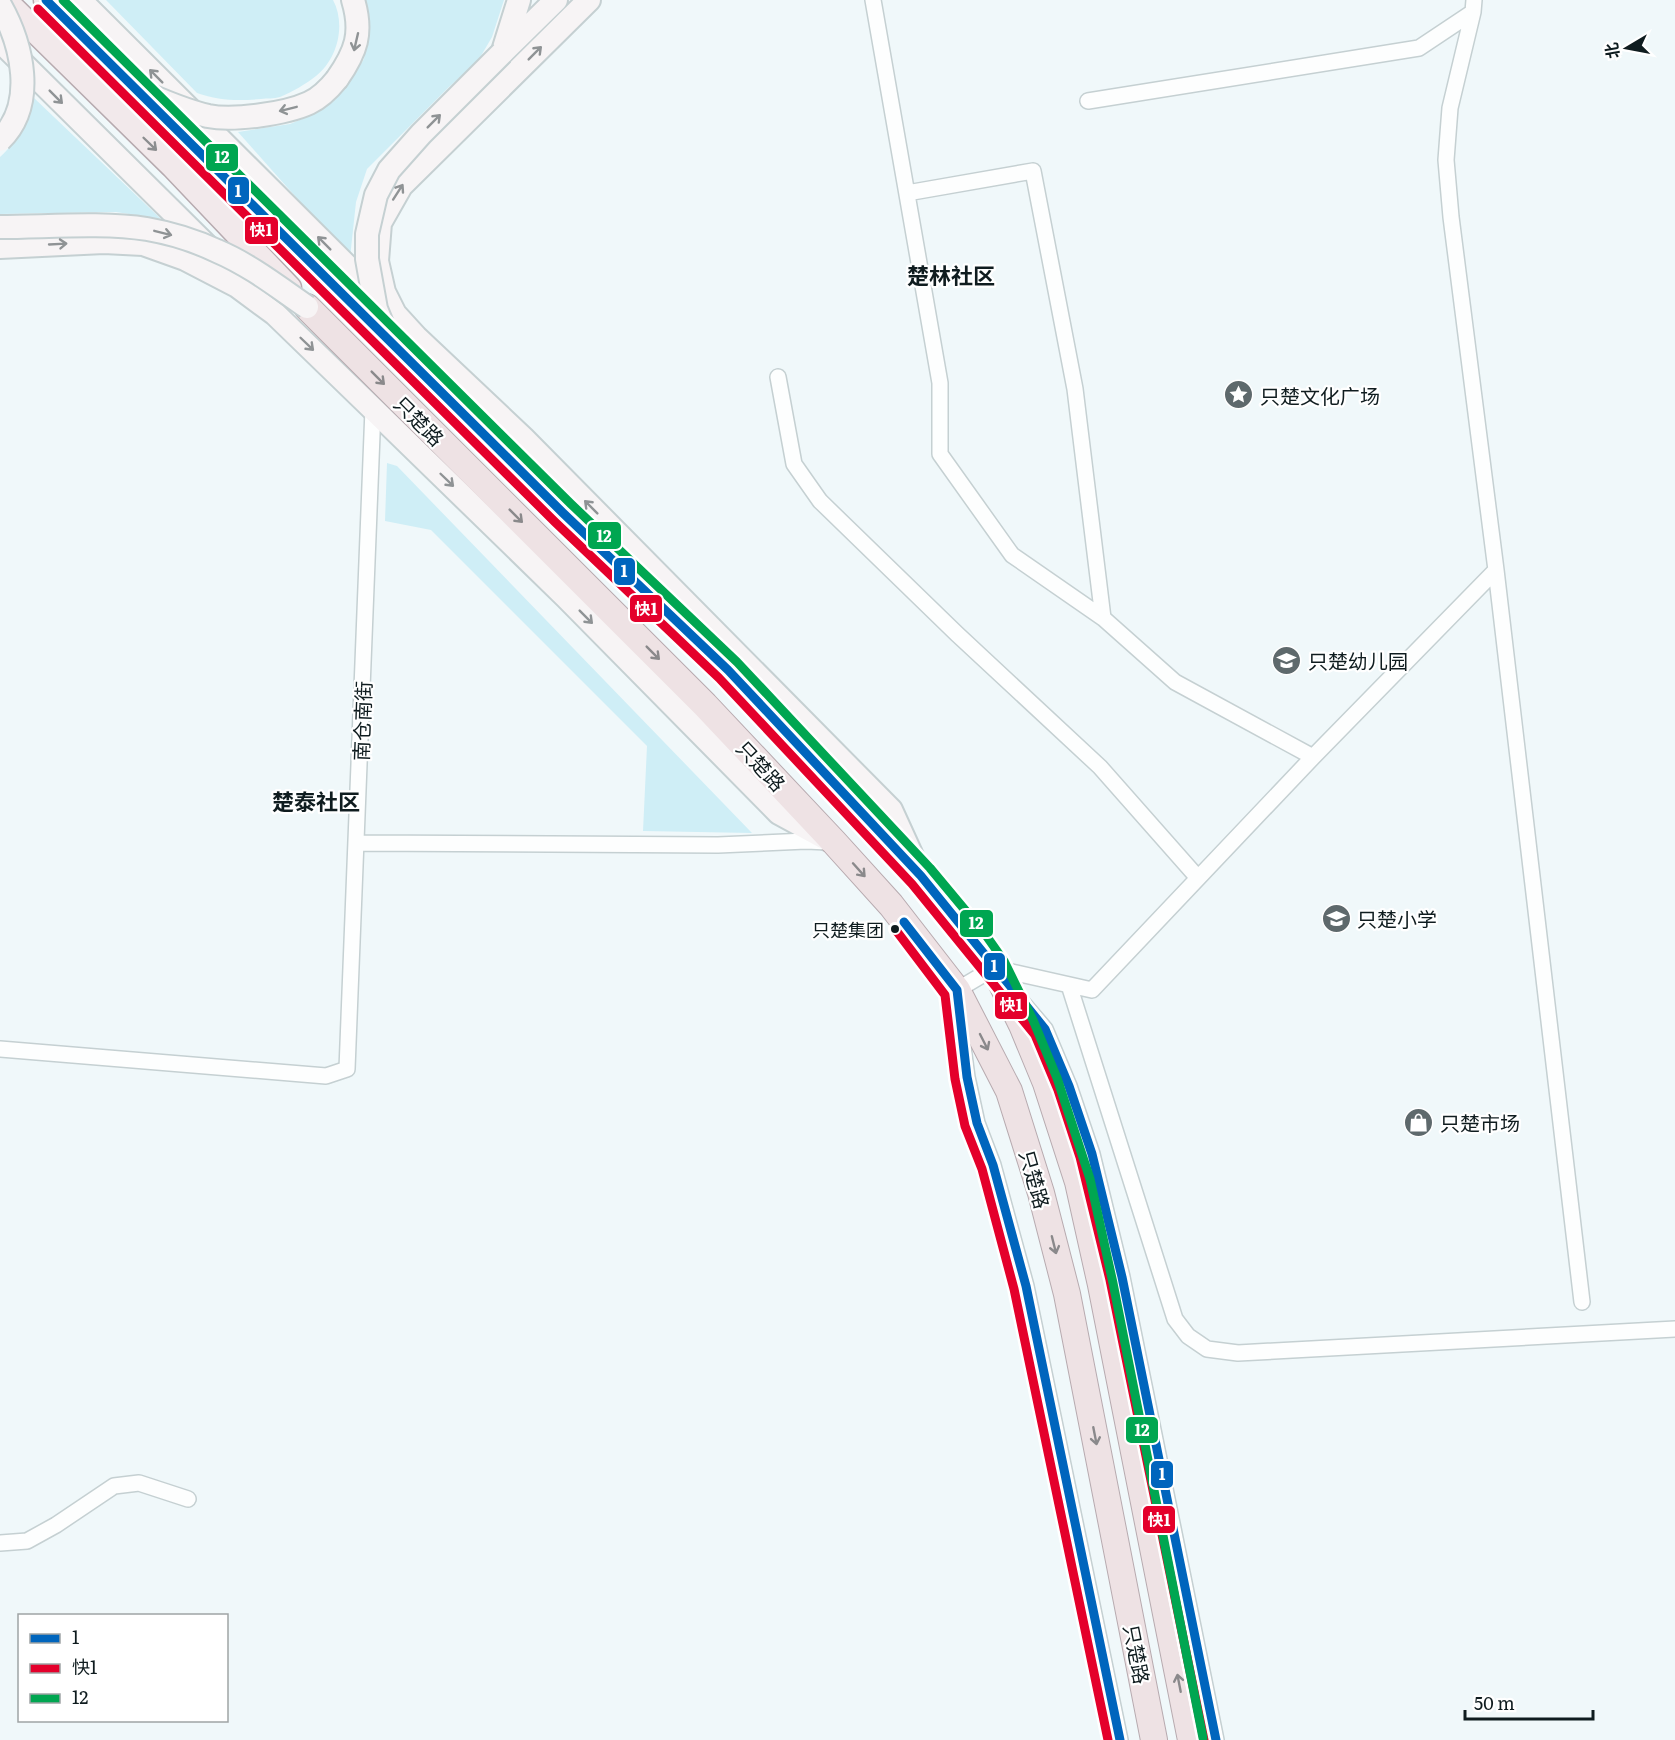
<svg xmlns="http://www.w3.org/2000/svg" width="1675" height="1740" viewBox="0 0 1675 1740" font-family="Literata,'Noto Sans SC',serif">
<rect width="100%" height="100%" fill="#f0f8fa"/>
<path fill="#cfeef6" d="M106,0h227c13,24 5,59 -17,76 -10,8 -24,16 -36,21 -6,2 -13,1 -19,2 -22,2 -42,2 -64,-6z
M366,0h138l-12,37 -14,24 -29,26 -82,82 -11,33 -6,56 -112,-126 52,-8 19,-8 34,-25 21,-32 5,-34z
M33,97l128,122 -45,-7 -116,2v-57c20,-18 26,-34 33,-60z
M387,463l10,3 355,367 -109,-2 4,-85 -216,-216 -46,-9z"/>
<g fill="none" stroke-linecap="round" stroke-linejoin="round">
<defs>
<path id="minor" d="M873,0l67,383v71l72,101 91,63 72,64 138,75
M1474,0l-1,12 -23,96 -4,52 5,57 45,353 86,732
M1088,101l331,-53 54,-36
M907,193l126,-22 42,218 28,229
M778,377l16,87 26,37 137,133 143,133 98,111
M356,843l362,2 88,-4 22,1
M1069,985l106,334 13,17 19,13 31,4 437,-24
M1016,995l29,34 24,57 23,68 30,123 94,463
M0,1049l326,27 21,-7 26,-660
M0,1543l27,-2 29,-16 58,-39 25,-3 49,16
M1120,1740l-94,-454 -33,-121 -16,-42 -10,-46 -6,-44 -4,-43 37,-22 98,22 221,-233 183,-187"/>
<path id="secondary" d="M80,0l301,300
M589,0l-188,186 -21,37 -3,38 7,31 11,22 21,23 107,101 368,372 26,57
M0,41l210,208
M504,48l15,-48
M502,53l54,-53
M337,79c19,-27 26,-46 16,-79
M0,247l104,-5 39,2 42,15 52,27 38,28 98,95 193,188 213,216 48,26"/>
<path id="primary" d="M4,0l169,166 116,122
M46,0l92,90 252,253"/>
<path id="trunk" d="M307,307l398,398 129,137 57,63 66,85 52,101 32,102 26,101 87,446
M390,343l173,170 165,157 193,206 55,66 18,26 28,57 24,58 32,99 23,103 90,455"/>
</defs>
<use href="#minor" stroke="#c5d0d2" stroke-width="18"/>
<use href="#secondary" stroke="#c5d0d2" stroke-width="26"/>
<use href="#primary" stroke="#b7aaaf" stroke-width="27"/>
<use href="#trunk" stroke="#b7aaaf" stroke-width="28"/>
<use href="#minor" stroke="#fdfefe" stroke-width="15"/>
<use href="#secondary" stroke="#f7f4f5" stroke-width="22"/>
<use href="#primary" stroke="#f2e9eb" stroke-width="24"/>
<use href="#trunk" stroke="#eee2e4" stroke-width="26"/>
<defs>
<path id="secondary-bridge" d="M0,5c22,39 37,99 0,135
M138,90c22,10 45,20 70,26 25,5 77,-2 101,-13 11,-5 20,-14 28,-24
M0,227c46,0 102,-5 147,2 23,4 49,12 70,22 33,14 61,36 90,56
M390,343l-14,-34 -9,-50v-25l9,-39 13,-25 32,-36 81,-81"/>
</defs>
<use href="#secondary-bridge" stroke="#c5d0d2" stroke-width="26" stroke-linecap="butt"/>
<use href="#secondary-bridge" stroke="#f7f4f5" stroke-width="22"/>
<defs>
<path id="bus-1" d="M46,0l517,513 165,157 193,206 124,153 24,57 23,68 30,123 94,463
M904,922l53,68 10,87 10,46 16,42 33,121 94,454"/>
<path id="bus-2" d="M38,9l517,513 164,156 193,206 123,151 23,55 22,67 30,123 94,460
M895,929l50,66 10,84 10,47 17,43 32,120 94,451"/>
<path id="bus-3" d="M63,0l508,504 166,158 193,206 55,66 19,27 29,59 24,58 33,101 23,104 90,455"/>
</defs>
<use href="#bus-1" stroke="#fff" stroke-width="14"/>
<use href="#bus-2" stroke="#fff" stroke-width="14"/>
<use href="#bus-3" stroke="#fff" stroke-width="14"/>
<use href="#bus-1" stroke="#0065bd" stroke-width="9"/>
<use href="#bus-2" stroke="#e4002b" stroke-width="9"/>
<use href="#bus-3" stroke="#00a651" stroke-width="9"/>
</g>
<defs><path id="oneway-shaft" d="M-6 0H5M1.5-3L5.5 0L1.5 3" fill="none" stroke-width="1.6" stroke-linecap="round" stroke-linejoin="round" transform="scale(1.5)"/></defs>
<g stroke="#8f9395">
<use href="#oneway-shaft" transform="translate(356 42) rotate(103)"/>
<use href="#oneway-shaft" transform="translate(535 53) rotate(-45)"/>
<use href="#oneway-shaft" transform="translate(156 76) rotate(-135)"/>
<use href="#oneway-shaft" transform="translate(56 97) rotate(45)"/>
<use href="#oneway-shaft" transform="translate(288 109) rotate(166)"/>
<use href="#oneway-shaft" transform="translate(434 121) rotate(-45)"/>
<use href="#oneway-shaft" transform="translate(398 192) rotate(-57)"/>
<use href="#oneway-shaft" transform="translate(163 233) rotate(14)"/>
<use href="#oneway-shaft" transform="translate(324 243) rotate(-135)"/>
<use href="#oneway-shaft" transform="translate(58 244) rotate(-3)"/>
<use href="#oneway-shaft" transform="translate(307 344) rotate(44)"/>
<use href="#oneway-shaft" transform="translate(447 480) rotate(44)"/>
<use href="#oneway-shaft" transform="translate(591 507) rotate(-135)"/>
<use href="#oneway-shaft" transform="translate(586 617) rotate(45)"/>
</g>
<use stroke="#8c8d8f" href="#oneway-shaft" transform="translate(150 144) rotate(44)"/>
<g stroke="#8a898b">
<use href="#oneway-shaft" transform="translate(378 378) rotate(45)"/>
<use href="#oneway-shaft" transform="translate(516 516) rotate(45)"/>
<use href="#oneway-shaft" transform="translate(653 653) rotate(45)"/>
<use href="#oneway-shaft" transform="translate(859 870) rotate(48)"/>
<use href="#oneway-shaft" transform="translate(984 1042) rotate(63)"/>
<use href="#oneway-shaft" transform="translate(1054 1245) rotate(76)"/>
<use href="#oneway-shaft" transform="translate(1095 1436) rotate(79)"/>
<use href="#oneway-shaft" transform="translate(1179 1683) rotate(-101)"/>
</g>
<defs>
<symbol id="sight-disc" viewBox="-11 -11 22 22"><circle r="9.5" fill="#5e696c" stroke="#fff"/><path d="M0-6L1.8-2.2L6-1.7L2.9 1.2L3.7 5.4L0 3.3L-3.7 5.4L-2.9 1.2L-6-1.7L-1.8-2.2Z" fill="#fff"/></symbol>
<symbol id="school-disc" viewBox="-11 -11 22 22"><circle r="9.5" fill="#5e696c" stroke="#fff"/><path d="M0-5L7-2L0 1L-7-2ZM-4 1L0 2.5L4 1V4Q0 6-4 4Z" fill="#fff"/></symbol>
<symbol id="shop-disc" viewBox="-11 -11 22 22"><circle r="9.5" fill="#5e696c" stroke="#fff"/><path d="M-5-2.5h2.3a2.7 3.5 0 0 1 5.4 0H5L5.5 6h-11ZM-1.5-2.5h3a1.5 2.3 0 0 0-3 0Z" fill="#fff"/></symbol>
</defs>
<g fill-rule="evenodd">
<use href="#sight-disc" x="1222" y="378" width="33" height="33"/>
<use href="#school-disc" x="1270" y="644" width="33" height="33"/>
<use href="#school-disc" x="1320" y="902" width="33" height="33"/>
<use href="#shop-disc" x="1402" y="1106" width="33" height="33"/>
</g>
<circle fill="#0f1c1f" stroke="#fff" stroke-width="2" cx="895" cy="929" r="5"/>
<g text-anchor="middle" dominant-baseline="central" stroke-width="4.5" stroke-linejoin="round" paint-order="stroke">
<g font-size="18" fill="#0f1c1f" stroke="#fff" text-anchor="end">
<text x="884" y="929">只楚集团</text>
</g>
<g font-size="20" fill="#0f1c1f" stroke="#fff" text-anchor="start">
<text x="1260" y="395">只楚文化广场</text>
<text x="1308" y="660">只楚幼儿园</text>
<text x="1357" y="918">只楚小学</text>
<text x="1440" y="1122">只楚市场</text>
</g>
<g font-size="20" fill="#0f1c1f" stroke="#fff">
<text transform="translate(420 420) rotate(45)">只楚路</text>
<text transform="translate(361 721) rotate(-88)">南仓南街</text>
<text transform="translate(762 765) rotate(47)">只楚路</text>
<text transform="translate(1036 1179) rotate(74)">只楚路</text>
<text transform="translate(1138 1654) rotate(79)">只楚路</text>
</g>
<g font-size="22" font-weight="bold" fill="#0f1c1f" stroke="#fff">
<text x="951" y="274">楚林社区</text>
<text x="316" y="800">楚泰社区</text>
</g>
</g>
<g stroke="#fff" stroke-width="2">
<rect x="205" y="143" width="34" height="29" rx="6" fill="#00a651"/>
<rect x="227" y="176" width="23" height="29" rx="6" fill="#0065bd"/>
<rect x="244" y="216" width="35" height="29" rx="6" fill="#e4002b"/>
<rect x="587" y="521" width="35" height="29" rx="6" fill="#00a651"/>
<rect x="613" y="557" width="23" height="29" rx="6" fill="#0065bd"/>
<rect x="629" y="594" width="34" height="29" rx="6" fill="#e4002b"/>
<rect x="959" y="909" width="35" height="29" rx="6" fill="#00a651"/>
<rect x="983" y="952" width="23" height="29" rx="6" fill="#0065bd"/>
<rect x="994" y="991" width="34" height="29" rx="6" fill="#e4002b"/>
<rect x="1125" y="1416" width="34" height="28" rx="6" fill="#00a651"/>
<rect x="1150" y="1460" width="24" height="29" rx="6" fill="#0065bd"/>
<rect x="1142" y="1505" width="34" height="29" rx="6" fill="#e4002b"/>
</g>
<g font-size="16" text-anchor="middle" font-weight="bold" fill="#fff">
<text x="222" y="163">12</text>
<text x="238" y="197">1</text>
<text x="261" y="236">快1</text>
<text x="604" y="542">12</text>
<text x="624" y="577">1</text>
<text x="646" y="615">快1</text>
<text x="976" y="929">12</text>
<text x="994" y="972">1</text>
<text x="1011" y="1011">快1</text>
<text x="1142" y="1436">12</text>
<text x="1162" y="1480">1</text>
<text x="1159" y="1526">快1</text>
</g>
<rect x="18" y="1614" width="210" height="108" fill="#ffffff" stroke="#9fa4a5" stroke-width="1.5"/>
<rect x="30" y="1634" width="30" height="9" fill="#0065bd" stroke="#9fa4a5" stroke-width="1.5"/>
<text x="72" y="1644" font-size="18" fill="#0f1c1f">1</text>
<rect x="30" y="1664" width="30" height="9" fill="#e4002b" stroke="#9fa4a5" stroke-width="1.5"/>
<text x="72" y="1674" font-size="18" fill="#0f1c1f">快1</text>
<rect x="30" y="1694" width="30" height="9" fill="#00a651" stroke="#9fa4a5" stroke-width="1.5"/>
<text x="72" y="1704" font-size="18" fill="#0f1c1f">12</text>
<g transform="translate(1627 48) rotate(260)" stroke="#ffffff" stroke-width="4.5" paint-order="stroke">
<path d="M0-4.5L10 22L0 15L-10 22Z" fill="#0f1c1f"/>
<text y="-9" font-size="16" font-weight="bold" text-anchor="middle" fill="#0f1c1f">北</text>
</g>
<path d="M1465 1710v9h128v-9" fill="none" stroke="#0f1c1f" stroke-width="3"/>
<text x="1474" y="1710" font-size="18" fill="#0f1c1f" stroke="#ffffff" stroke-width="4.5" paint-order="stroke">50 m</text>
</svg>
